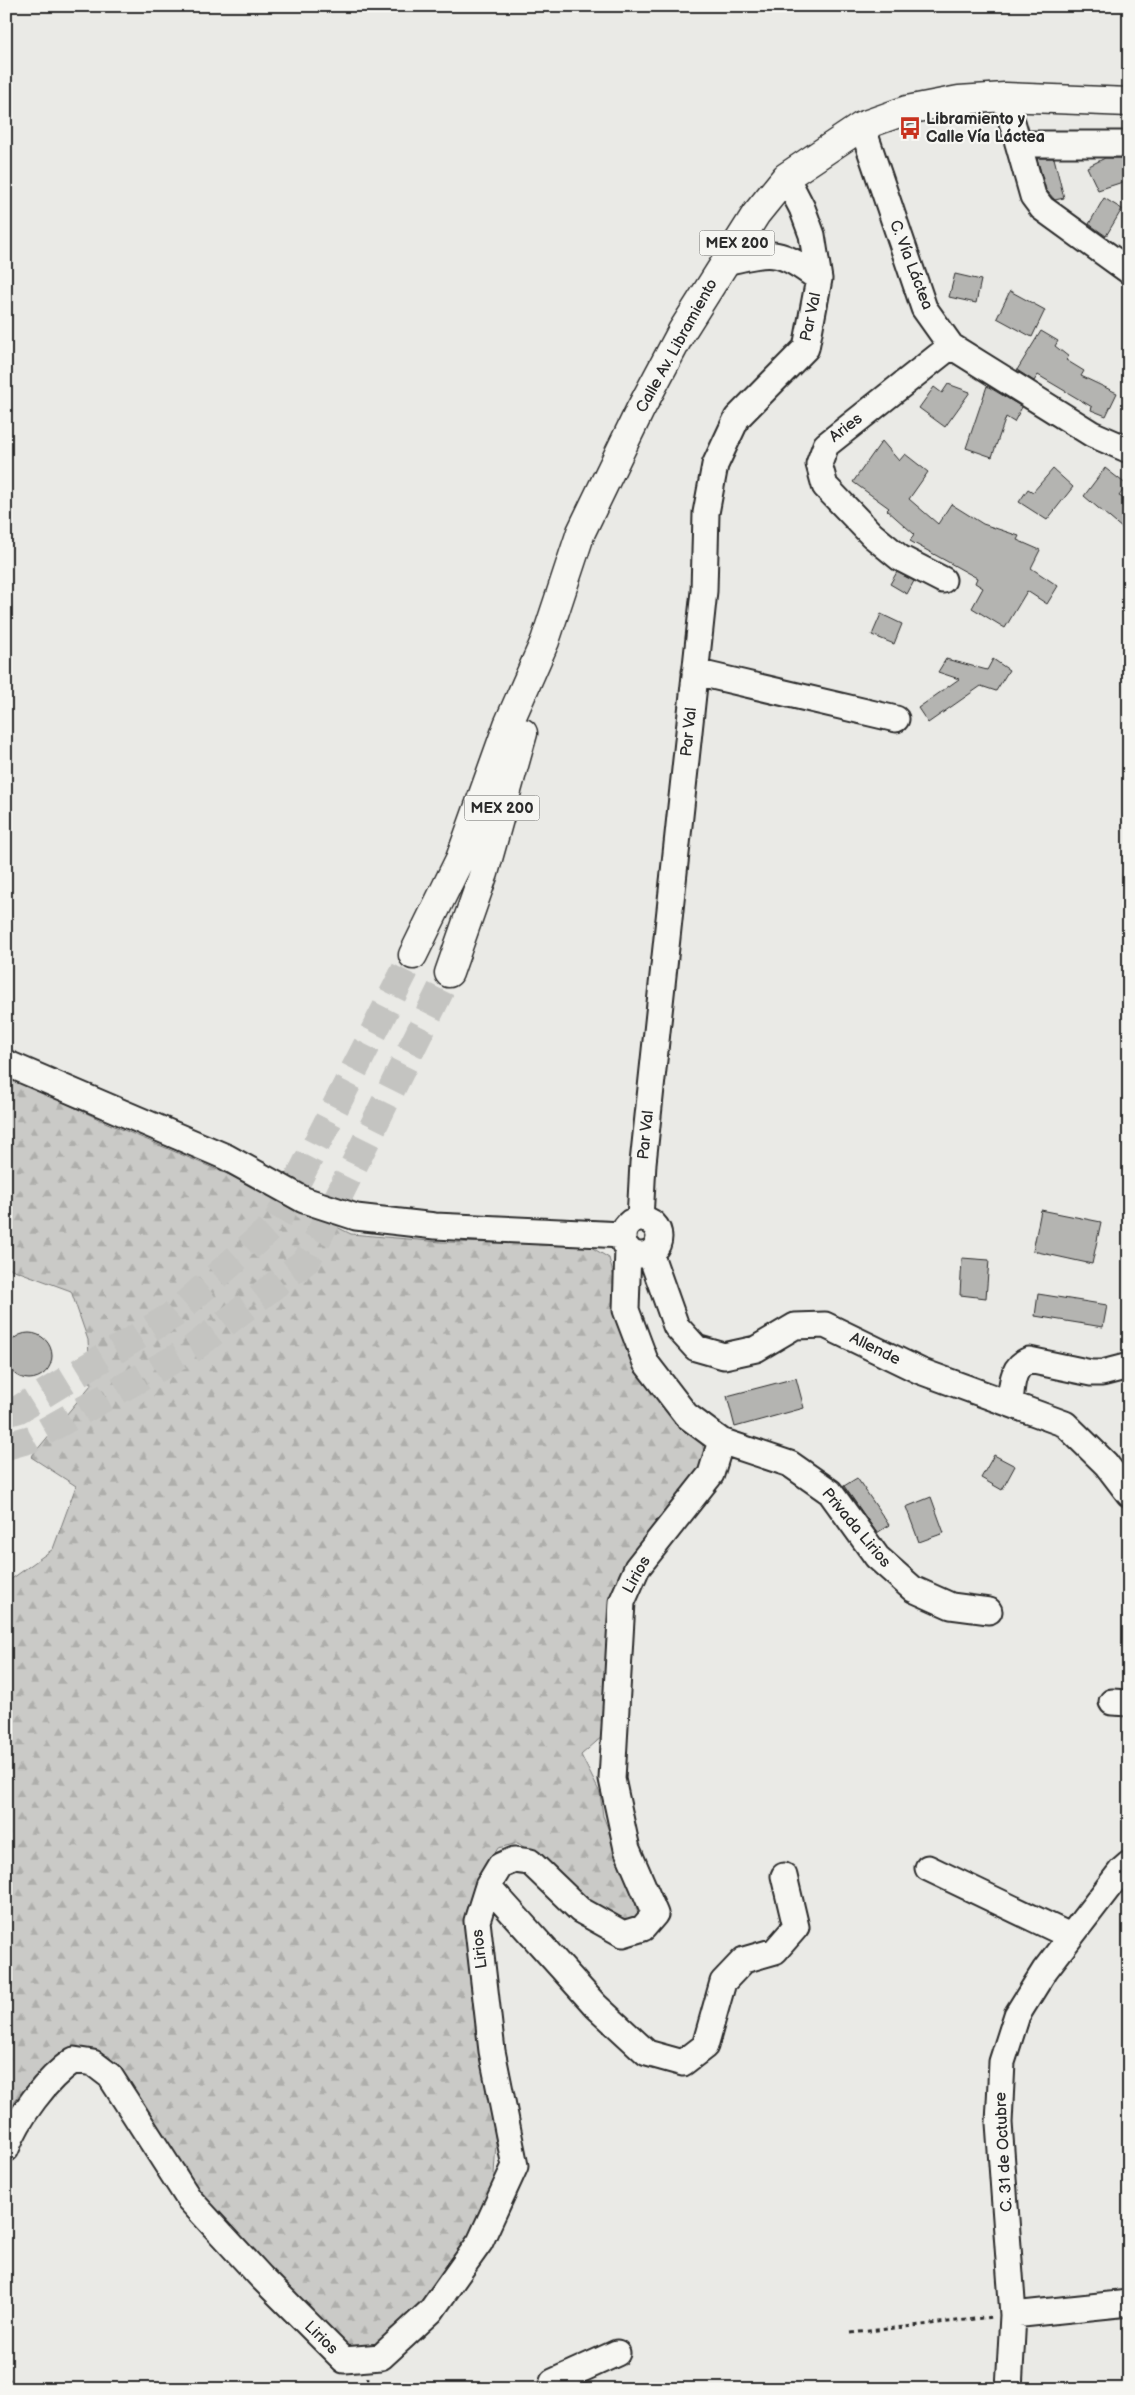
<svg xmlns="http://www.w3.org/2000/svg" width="1135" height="2395" viewBox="0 0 1135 2395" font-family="'Balsamiq Sans',sans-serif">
<defs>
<pattern id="forest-firs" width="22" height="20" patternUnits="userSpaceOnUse" patternTransform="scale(1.25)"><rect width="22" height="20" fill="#cacac7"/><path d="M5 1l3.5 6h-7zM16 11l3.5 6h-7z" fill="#aeaeab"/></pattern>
</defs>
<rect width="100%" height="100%" fill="#eaeae6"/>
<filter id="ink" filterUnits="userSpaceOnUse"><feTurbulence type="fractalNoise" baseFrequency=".02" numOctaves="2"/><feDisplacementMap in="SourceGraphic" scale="10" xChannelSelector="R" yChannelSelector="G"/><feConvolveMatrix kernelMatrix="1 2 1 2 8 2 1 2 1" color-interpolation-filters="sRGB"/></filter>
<g filter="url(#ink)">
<path fill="url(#forest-firs)" stroke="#7a7a79" d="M6,1078l36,14 63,30 134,57 112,55 90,8 145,2 23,14 22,84 71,98 4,27 -21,28 -40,42 -26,37 -7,48 -9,114 -22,19 19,38 3,23 29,71 6,27 -8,8 -30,-10 -48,-45 -34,-24 -20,5 -24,40 -2,72 24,183 -4,62 -47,74 -62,66 -22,7 -34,-19 -132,-138 -86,-139 -40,-8c-25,19 -46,39 -63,65v-530l47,-34 23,-63 -45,-29 60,-72 -3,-45 -17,-49 -65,-24z"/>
<path fill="#b4b4b1" stroke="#2b2b2b" d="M1037,158h17l10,40 -9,2 -9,-10z
M1105,158h22l2,22 -31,10 -11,-23z
M1104,198l18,11 -16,27 -17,-12z
M955,274l26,6 -5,23 -27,-6z
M1010,291l35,19 -13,27 -35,-19z
M1041,331l17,10 -3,5 14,11 -3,3 18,11 -3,5 36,17 -11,23 -15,-6 1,-3 -54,-32 -4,6 -17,-11z
M948,384l22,8 -25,35 -26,-19 15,-21 8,6z
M987,386l35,21 -8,15 -8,-5 -14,40 -26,-9z
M882,441l17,20 6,-7 23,18 -19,27 29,25 13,-20 32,20 36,12 -2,4 23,10 -9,18 27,18 -11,18 -20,-13 -22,37 -33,-20 11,-20 -8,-5 2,-5 -67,-37 4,-7 -27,-24 2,-2 -36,-26z
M1105,468l22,17 -8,11 10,5v13l-6,15 -39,-33z
M1053,469l20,18 -26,33 -28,-18 9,-13 5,3z
M897,572l17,9 -7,13 -17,-10z
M881,614l21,10 -8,20 -22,-9z
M946,659l41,11 6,-11 16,11 -13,21 -15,-5 -53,37 -10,-15 41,-29 -21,-7z
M1041,1210l60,12 -9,42 -59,-13z
M962,1258l27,2 -3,38 -26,-3z
M1038,1294l69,11 -4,22 -68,-11z
M6 1356a23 23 0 1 1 46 0a23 23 0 1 1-46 0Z
M796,1378l8,30 -69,19 -8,-31z
M994,1455l21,11 -13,24 -21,-12z
M857,1478l32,47 -12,8 -33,-47z
M931,1497l13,36 -25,9 -13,-35z"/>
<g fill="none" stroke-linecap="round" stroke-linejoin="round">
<path stroke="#c4c4c1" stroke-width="28" stroke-dasharray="28 14" stroke-linecap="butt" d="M6,1413l13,-4 154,-94 103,-92 137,-268
M6,1446l25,-7 161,-90 115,-89 142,-287"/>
<defs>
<path id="minor" d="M1005,97l28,99 9,12 87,63
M862,126l62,182 27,38 141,88 37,16
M1019,144h110
M725,262c49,-11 53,-13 94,17
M943,580l-43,-22 -28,-23 -47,-49 -6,-22 7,-19 125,-99
M695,672l201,47
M6,1063l220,94 78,43 52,17 79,9 188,9
M640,1219l3,-56 61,-572 2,-78 9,-48 22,-47 69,-70 13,-69 -7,-44 -10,-27 -16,-31
M623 1237a18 18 0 1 1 36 0a18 18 0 1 1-36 0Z
M650,1253l26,73 20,22 28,8 32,-7 39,-23 30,-1 95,46 145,53 41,40 23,30
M1010,1403c2,-17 1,-36 19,-43l62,13h11l27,-7
M721,1441l69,23 40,28 47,65 36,32 38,17 38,5
M1112,1702l17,1
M928,1868l142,68
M488,1886l108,120 51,47 36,10 22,-17 18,-64 21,-22 31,-9 21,-24 -12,-51
M6,2149c12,-32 40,-70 68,-89l19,3 17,13 79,123 72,78 83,83 37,-3 50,-46 49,-69 35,-76 -23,-115 -15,-130 11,-35 12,-20 14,-6 16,2 50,48 43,24 20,-6 12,-14 -28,-65 -15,-70 10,-177 15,-34 74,-94 10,-33 -35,-26 -40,-52 -20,-53 2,-61
M1013,2315l116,-12
M551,2389l2,-7 64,-29
M1009,2389l4,-74 -14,-192 3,-61 15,-47 28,-45 76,-99 8,-7"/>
<path id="major" d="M413,955l47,-96 48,-134 37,-84 36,-109 59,-122 42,-79 74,-117 30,-37 76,-51 45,-16 52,-10 46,-3 124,5
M449,973l35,-100 39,-140"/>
</defs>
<use href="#minor" stroke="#2b2b2b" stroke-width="29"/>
<use href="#major" stroke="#2b2b2b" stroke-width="31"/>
<path stroke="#2b2b2b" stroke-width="3" stroke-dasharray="4 4" stroke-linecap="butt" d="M851,2333l141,-16
M6,2371l6,18
M367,2389l1,-11"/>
<use href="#minor" stroke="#f6f6f2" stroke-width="25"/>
<use href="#major" stroke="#f6f6f2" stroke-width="28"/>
</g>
</g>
<defs>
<symbol id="bus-bare" viewBox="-9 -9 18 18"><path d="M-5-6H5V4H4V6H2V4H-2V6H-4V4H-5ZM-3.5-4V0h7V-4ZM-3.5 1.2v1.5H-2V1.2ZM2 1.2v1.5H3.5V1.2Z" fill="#c8321e" stroke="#f6f6f2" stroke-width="2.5" paint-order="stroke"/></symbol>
</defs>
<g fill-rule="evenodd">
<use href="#bus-bare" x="894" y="112" width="32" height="32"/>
</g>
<g text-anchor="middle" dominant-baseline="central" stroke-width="4.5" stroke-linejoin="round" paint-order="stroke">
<g fill="#f6f6f2" stroke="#686867" stroke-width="1">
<rect x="699.5" y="230.5" width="75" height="25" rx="4"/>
<rect x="464.5" y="795.5" width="75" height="25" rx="4"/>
</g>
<g font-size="15" font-weight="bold" fill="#2b2b2b">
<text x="737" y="243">MEX 200</text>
<text x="502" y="808">MEX 200</text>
</g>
<g font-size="16" font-weight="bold" fill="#2b2b2b" stroke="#f6f6f2" text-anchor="start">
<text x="926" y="119">Libramiento y<tspan x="926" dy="18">Calle Vía Láctea</tspan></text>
</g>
<g font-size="16" fill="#2b2b2b" stroke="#f6f6f2">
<text transform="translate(911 265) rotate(69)">C. Vía Láctea</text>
<text transform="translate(811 317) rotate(-78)">Par Val</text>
<text transform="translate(677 346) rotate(-61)">Calle Av. Libramiento</text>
<text transform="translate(846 428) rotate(-38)">Aries</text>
<text transform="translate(689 732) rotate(-84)">Par Val</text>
<text transform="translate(646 1135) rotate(-84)">Par Val</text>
<text transform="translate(875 1349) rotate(26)">Allende</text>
<text transform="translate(856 1528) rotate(50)">Privada Lirios</text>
<text transform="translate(637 1575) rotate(-61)">Lirios</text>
<text transform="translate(480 1949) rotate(-97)">Lirios</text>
<text transform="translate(1004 2152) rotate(-93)">C. 31 de Octubre</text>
<text transform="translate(321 2338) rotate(45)">Lirios</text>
</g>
</g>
<rect width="1135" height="2395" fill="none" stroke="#f6f6f2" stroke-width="25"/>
<rect x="12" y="12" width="1110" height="2370" fill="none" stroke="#2b2b2b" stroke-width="2" filter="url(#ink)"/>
</svg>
